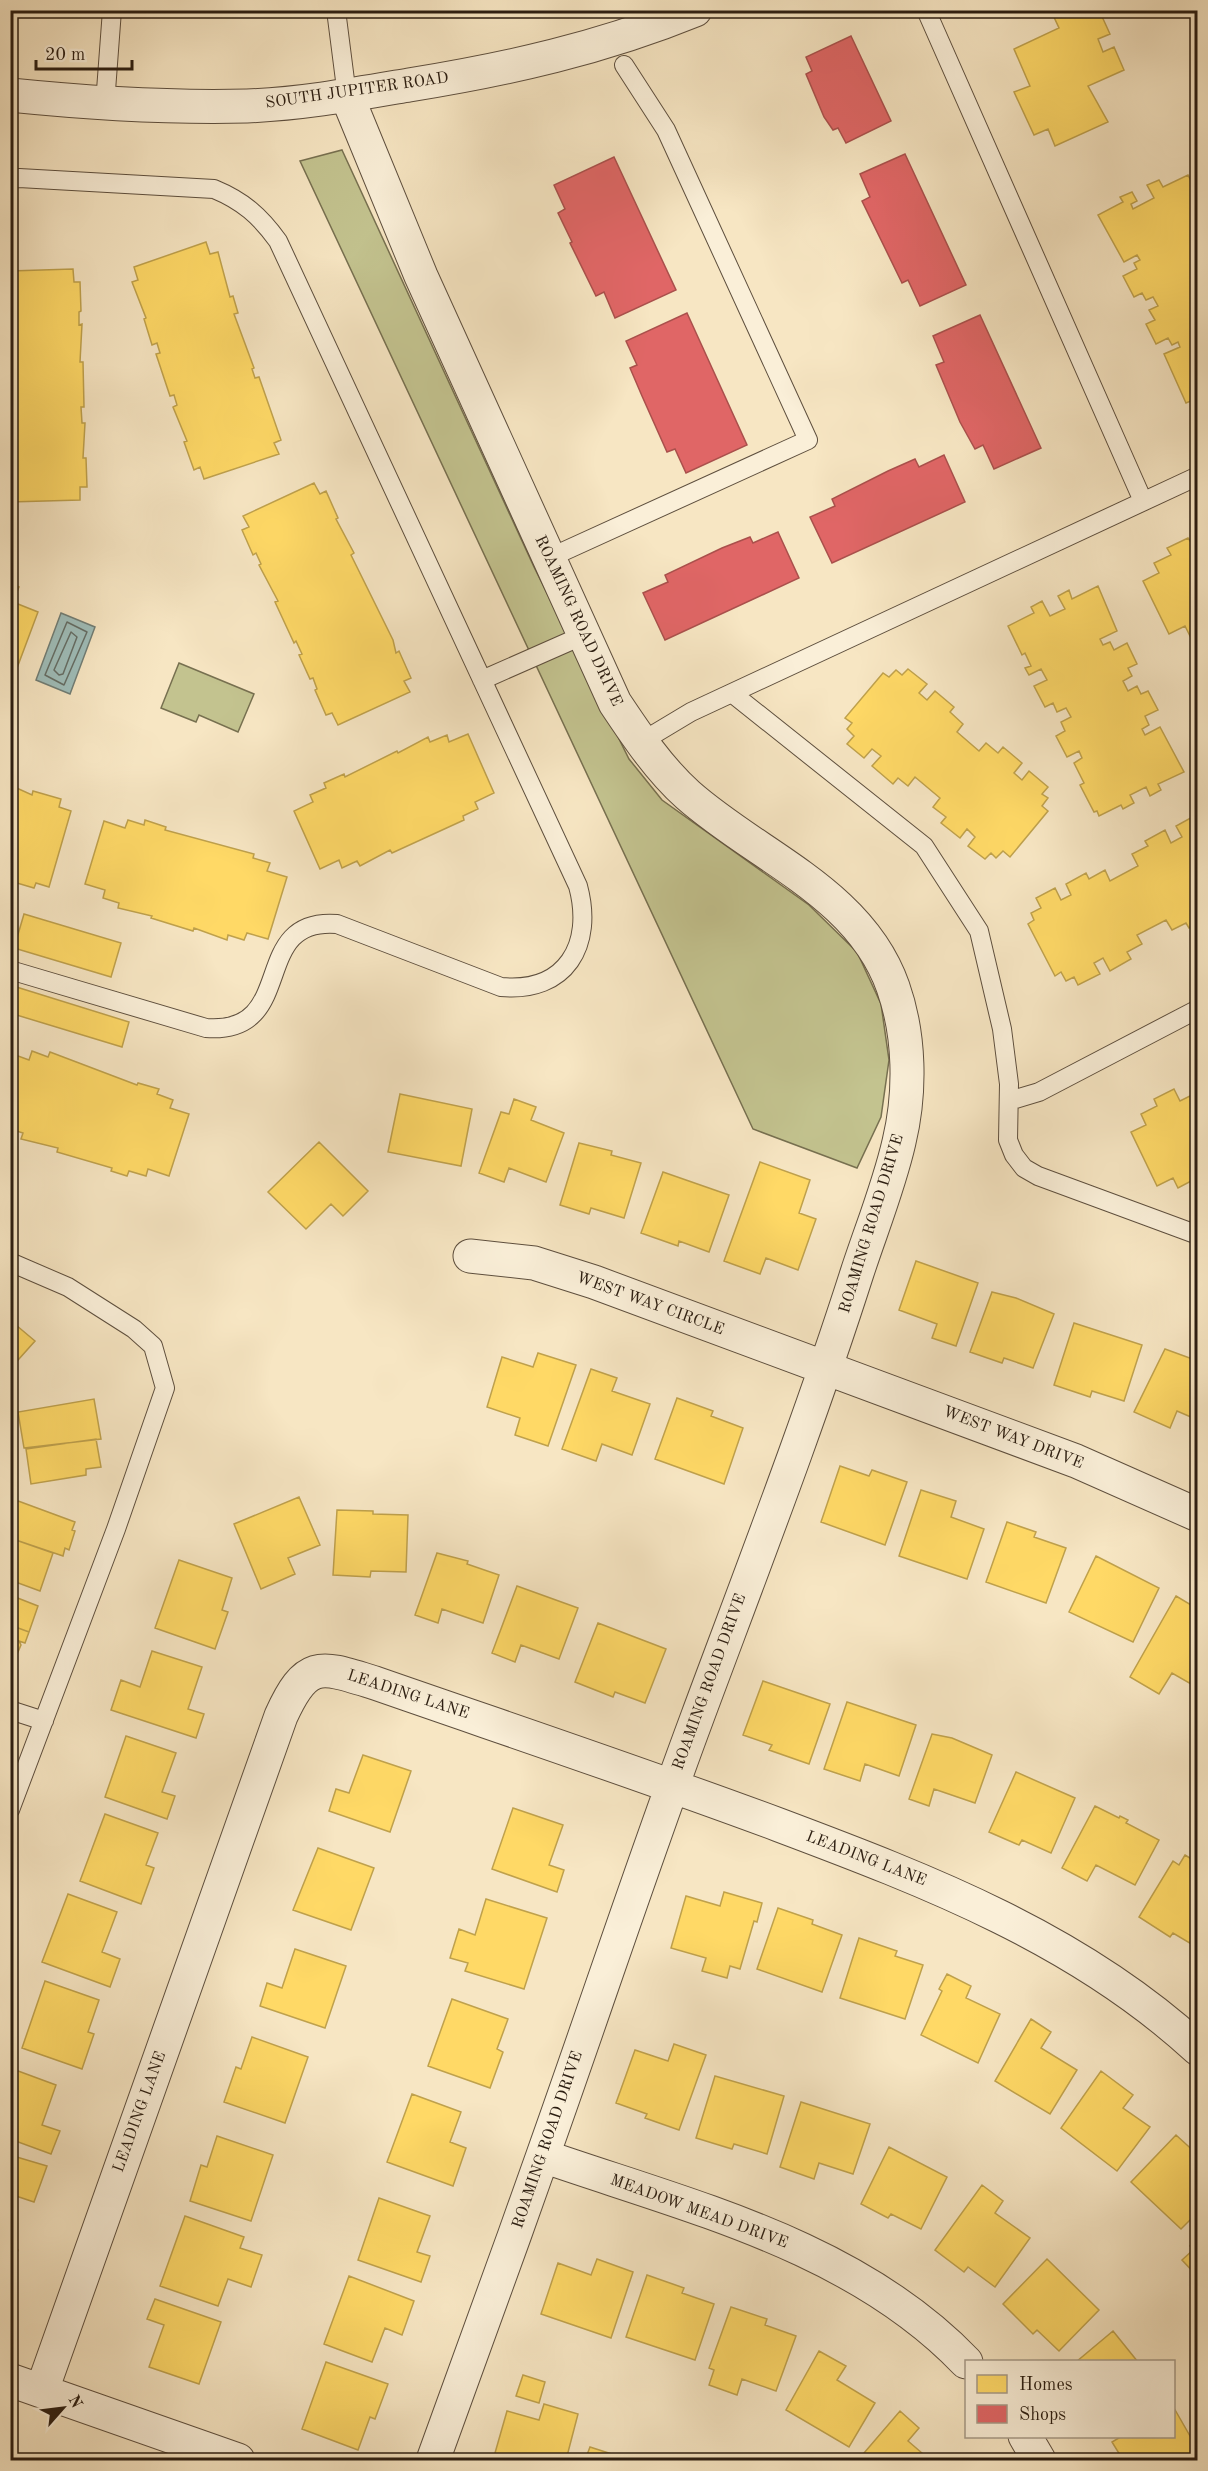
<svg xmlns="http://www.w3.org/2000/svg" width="1208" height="2471" viewBox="0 0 1208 2471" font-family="'Old Standard TT',serif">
<rect width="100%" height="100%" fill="#f7e6c3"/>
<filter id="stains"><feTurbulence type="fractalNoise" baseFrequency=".00333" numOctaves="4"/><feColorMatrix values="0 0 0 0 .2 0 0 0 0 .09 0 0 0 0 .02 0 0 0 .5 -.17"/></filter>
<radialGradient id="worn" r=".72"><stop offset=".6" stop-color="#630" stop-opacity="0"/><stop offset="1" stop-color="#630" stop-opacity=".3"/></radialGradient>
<path fill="#c3c38f" stroke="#777050" stroke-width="1.5" d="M342,150l192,417 95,192 33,41 147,105 48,47 24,52 8,56 -8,57 -24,51 -104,-39 -453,-968z
M179,663l75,31 -16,38 -39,-17 -3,7 -35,-14z"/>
<path fill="#9fbeba" stroke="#717e76" stroke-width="1.5" d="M61,613l34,14 -25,67 -34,-14z"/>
<path fill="#ffd966" stroke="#bfa14c" stroke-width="1.5" d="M1062,10h37l11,24 -12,5 5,13 11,-5 10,23 -36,16 20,36 -53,24 -7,-17 -14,6 -20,-43 16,-6 -16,-37 45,-21 -6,-13z
M1188,175l10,20v32l-6,3 2,4 4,-2v166l-12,5 -22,-49 16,-7 -2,-5 -6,3 -4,-7 -12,6 -10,-20 9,-4 -6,-10 9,-4 -5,-9 -7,3 -4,-7 -8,4 -11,-21 14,-7 -3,-6 6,-3 -3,-5 -13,7 -26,-47 25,-13 -3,-5 12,-5 5,9 -6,3 2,5 21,-11 -7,-13 12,-5 4,7z
M206,242l4,12 8,-2 12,45 3,-1 5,17 -4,1 20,54 -2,1 3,9 4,-1 22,63 -7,3 5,11 -75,25 -4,-12 -6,3 -10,-28 3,-1 -14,-34 4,-2 -3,-10 -4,1 -14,-42 4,-1 -3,-10 -5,2 -8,-26 2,-1 -14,-36 6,-2 -4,-13z
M73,269l1,13h6l1,29 -2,1v13l3,-1 -2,38h3l1,45h-3l1,16h3l-2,35h3l1,29h-7v13l-70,2v-231z
M314,483l6,11 6,-3 12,27 -2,1 18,34 -3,2 42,85 3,13 3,-2 12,27 -7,3 6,11 -72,33 -6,-12 -6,2 -11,-25 2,-1 -4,-11 -3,1 -11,-24 3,-1 -6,-13 -2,2 -19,-41 3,-1 -19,-36 2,-1 -5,-11 -3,2 -11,-25 7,-3 -6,-11z
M1188,538l10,14v82l-7,4 -6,-12 -16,8 -26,-53 16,-8 -5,-10 17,-8 -4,-7z
M10,583l9,4 -6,15 25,10 -24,64 -4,-1z
M1098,586l19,45 -17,8 3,6 7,-3 4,8 13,-7 10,21 -9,4 4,8 -9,5 5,10 9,-5 4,8 7,-3 10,19 -13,6 4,9 -7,4 3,6 15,-8 24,45 -26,12 3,6 -11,6 -4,-9 -16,8 4,8 -11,6 -2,-4 -22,11 -2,-5 -3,1 -14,-27 4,-2 -10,-20 8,-5 -3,-7 -12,6 -11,-21 9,-5 -4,-9 10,-5 -5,-9 -9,4 -4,-9 -8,4 -11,-21 13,-6 -6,-11 -12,6 -4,-7 6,-2 -6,-13 -3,2 -14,-29 26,-13 -3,-6 11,-6 8,15 15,-7 -7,-13 11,-6 3,9z
M908,669l19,15 -8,9 8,7 8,-9 19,16 -4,5 13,12 -6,8 22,19 7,-8 12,10 5,-6 19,16 -8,10 8,7 7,-9 19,16 -6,7 6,4 -6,8 6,5 -38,46 -7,-6 -7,7 -5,-5 -6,6 -17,-13 7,-9 -8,-8 -7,9 -19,-15 5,-6 -13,-10 7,-9 -25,-21 -7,9 -10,-8 -5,6 -21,-18 9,-10 -9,-7 -8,9 -17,-14 7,-8 -7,-7 5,-6 -7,-5 38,-45 6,4 7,-7 6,5z
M468,734l26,59 -19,9 3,7 -15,7 1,4 -72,33 -2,-3 -30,16 -3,-5 -15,7 -3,-8 -19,9 -26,-58 19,-9 -3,-7 16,-7 -2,-5 20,-9 1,3 52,-26 1,2 30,-16 2,5 17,-7 2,7z
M10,785l22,10 1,-4 28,8 -2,8 12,4 -22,76 -13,-4 -2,5 -24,-7z
M1196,815l2,108 -9,5 -3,-5 -14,7 -6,-10 -29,15 5,9 -15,8 4,7 -21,12 -7,-13 -9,5 6,11 -22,11 -4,-8 -8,4 -5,-9 -6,4 -27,-52 6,-4 -3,-7 10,-5 -5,-10 19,-10 6,12 10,-5 -5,-11 20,-11 3,6 16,-9 5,11 28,-15 -6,-12 16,-8 -3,-5 20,-11 6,13 11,-6 -6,-11z
M128,820l16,5 1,-5 21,7 -1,3 89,24 -1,4 17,5 -3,8 20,6 -19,62 -21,-6 -3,7 -16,-5 -1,5 -33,-12 -1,3 -42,-13 1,-2 -34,-8 1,-5 -16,-5 2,-8 -20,-6 19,-63 21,7z
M24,914l97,29 -10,34 -97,-29z
M10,985l119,37 -7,25 -112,-34z
M32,1051l16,6 2,-5 87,33 1,-2 21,6 -2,5 16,6 -3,8 19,6 -20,62 -21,-7 -2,7 -17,-5 -2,5 -16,-5 1,-3 -55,-16 1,-4 -37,-9 2,-6 -13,-4v-76l19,7z
M1174,1089l6,12 18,-9 -2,94 -3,-6 -15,8 -5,-10 -16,8 -26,-54 15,-7 -5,-11 16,-8 -3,-7z
M400,1094l72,15 -11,57 -73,-14z
M514,1099l22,8 -5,13 33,13 -18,49 -37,-14 -5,14 -25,-9 22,-61 8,2z
M319,1142l49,49 -25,25 -12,-12 -25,25 -38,-37z
M579,1143l33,8 -1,4 30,8 -17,55 -33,-10 -2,6 -29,-9z
M760,1162l50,18 -11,33 17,6 -18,51 -32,-12 -6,16 -36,-13z
M663,1172l66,23 -20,57 -30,-11 -1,5 -37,-13z
M916,1261l62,22 -22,63 -24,-8 5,-14 -38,-14z
M992,1292l24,6 38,16 -21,54 -29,-10 -2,5 -32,-11z
M10,1320l25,21 -25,28z
M1074,1323l68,22 -18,56 -32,-10 -2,6 -36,-12z
M1165,1349l33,12v59l-21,-9 -7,17 -36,-16z
M538,1353l38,12 -28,81 -33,-11 5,-17 -33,-11 15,-50 31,10z
M591,1369l26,9 -5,13 38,13 -18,51 -30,-11 -6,17 -34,-12z
M677,1398l36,13 -2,5 32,12 -19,56 -69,-25z
M94,1399l7,40 -77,9 -6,-36z
M96,1439l5,28 -15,2v6l-55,9 -5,-35z
M840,1466l29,10 3,-6 35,12 -22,63 -64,-23z
M921,1490l35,11 -5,16 33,12 -17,50 -68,-23z
M299,1497l21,48 -32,13 7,16 -34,15 -27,-65z
M10,1498l65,24 -3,8 3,1 -6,19 -4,-2 -2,8 -53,-18z
M337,1510l36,1v3l35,1 -2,57 -35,-1 -1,6 -37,-2z
M1007,1522l29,10 -2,5 32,11 -20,55 -60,-21z
M10,1538l43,15 -13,38 -30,-11z
M437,1553l31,8 -1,3 32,11 -16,48 -41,-14 -4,14 -23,-8z
M1096,1556l63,32 -26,54 -64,-30z
M179,1560l53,18 -10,32 6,2 -13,37 -60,-21z
M517,1586l61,22 -19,51 -38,-14 -6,17 -23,-9z
M10,1595l28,11 -9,26 -19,-7z
M1176,1596l22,13 -3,15 3,2v62l-26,-15 -13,21 -29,-17z
M598,1623l68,26 -21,54 -30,-11 -2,5 -38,-15z
M10,1625l19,7 -4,11 -6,-2 2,4 -10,23z
M152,1651l50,16 -14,42 16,5 -8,24 -85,-28 10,-30 19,7z
M763,1681l67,23 -21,60 -40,-14 3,-5 -29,-10z
M847,1702l69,23 -17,51 -34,-12 -5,17 -36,-12z
M932,1734l20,4 40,17 -17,48 -41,-14 -5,17 -20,-7z
M126,1736l50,17 -14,39 13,4 -8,23 -62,-22z
M363,1755l48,16 -21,61 -61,-21 7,-22 13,4z
M1016,1772l59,26 -24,55 -29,-13 -3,5 -30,-13z
M1095,1806l24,12 1,-2 8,4 -2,3 33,17 -24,45 -39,-20 -9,16 -25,-13z
M513,1808l50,17 -14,40 15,5 -7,22 -65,-23z
M105,1814l53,19 -12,32 8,3 -13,36 -61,-23z
M318,1848l56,20 -23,62 -58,-20z
M1185,1855l13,8v85l-25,-15 -3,4 -31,-20 34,-56 6,4z
M724,1892l38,11 -5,19 -3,-1 -14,48 -10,-3 -3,12 -25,-7 4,-13 -35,-10 15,-52 34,10z
M68,1894l49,18 -15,40 18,7 -10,28 -68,-25z
M486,1899l61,19 -23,71 -59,-18 3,-8 -18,-5 9,-29 16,6z
M778,1908l35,12 -1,4 30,11 -20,57 -65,-23z
M859,1938l38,13 -2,5 28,9 -18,54 -65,-21z
M295,1949l51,17 -21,62 -65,-22 7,-23 15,5z
M947,1974l24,12 -5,12 34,16 -22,49 -57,-28 21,-44 -3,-2z
M45,1981l54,19 -11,32 6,2 -12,35 -60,-21z
M452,1999l56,20 -11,30 6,3 -13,36 -62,-22z
M1031,2019l20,13 -10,16 36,22 -27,44 -55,-33z
M252,2037l56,20 -23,66 -61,-21 12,-35 5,2z
M674,2044l32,11 -27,75 -34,-12 2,-4 -31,-11 19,-53 33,11z
M10,2068l46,17 -14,40 18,6 -9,23 -41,-15z
M1101,2071l32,24 -10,13 27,19 -33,44 -56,-43z
M715,2076l69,20 -17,58 -33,-10 -2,5 -36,-11z
M412,2094l49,18 -11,30 16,6 -13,38 -66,-24z
M801,2102l69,22 -17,50 -34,-11 -5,16 -34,-12z
M1176,2135l22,20v57l-17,17 -50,-47z
M217,2136l56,19 -22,66 -61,-20 11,-36 6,2z
M889,2147l58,30 -26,52 -30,-15 -3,4 -27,-14z
M10,2155l37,11 -13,36 -18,-6 -6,17z
M982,2185l21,16 -8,12 35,25 -35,49 -27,-20 -4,5 -29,-22z
M379,2198l51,18 -13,36 13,4 -9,26 -63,-22z
M185,2216l59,21 -4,11 22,7 -11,32 -23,-8 -10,27 -58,-20z
M1198,2240v37l-16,-17 11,-10 -3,-4z
M10,2248l8,2 -8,21z
M597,2259l36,13 -22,66 -70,-24 17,-51 33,12z
M1047,2259l52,51 -40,41 -22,-21 -4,4 -30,-30z
M647,2275l37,13 -2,5 32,11 -19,56 -69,-23z
M349,2276l65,25 -12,34 -17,-7 -13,34 -48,-18z
M155,2299l66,23 -22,62 -50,-17 15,-42 -17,-6z
M731,2307l36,12 -2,6 31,11 -20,55 -34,-12 -5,16 -28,-10 5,-15 -5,-2z
M1113,2331l25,31h-62z
M819,2351l27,15 -9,14 38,23 -26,44 -63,-37z
M326,2362l62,22 -13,35 -5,-2 -12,33 -56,-21z
M523,2375l22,7 -6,21 -23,-7z
M544,2404l34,10 -12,46h-73l14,-49 32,9z
M1174,2408l24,42v10h-75l-11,-18 10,-6h52z
M900,2411l19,17 -11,13 22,19h-72z
M590,2447l34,11 2,2h-41z"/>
<path fill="#e06666" stroke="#aa504c" stroke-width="1.5" d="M851,36l40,85 -45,22 -8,-15 -5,2 -9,-13 -18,-43 6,-3 -6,-14z
M905,154l61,131 -46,21 -12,-26 -6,3 -40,-82 8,-4 -10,-23z
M614,157l62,133 -61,28 -11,-26 -8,4 -26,-53 2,-1 -14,-29 7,-4 -11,-24z
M687,313l60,132 -61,28 -11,-24 -8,3 -25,-56 -12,-28 7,-3 -11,-24z
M980,315l61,133 -47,21 -11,-24 -8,4 -15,-27 -24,-57 8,-3 -11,-26z
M944,455l21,47 -133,61 -22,-46 25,-11 -3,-7 56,-28 27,-12 4,8z
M778,532l21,46 -134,62 -22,-47 25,-11 -3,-7 57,-27 28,-11 3,6z"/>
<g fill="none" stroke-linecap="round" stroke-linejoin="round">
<path stroke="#656e66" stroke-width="1.5" d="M67,622l20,10 -23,53 -19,-10z
M71,632l6,5 -14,37 -4,1 -5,-5z"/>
<defs>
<path id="service" d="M336,10l11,86
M926,10l217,491
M105,104l7,-94
M10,180l9,-2 195,11c29,12 46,27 64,52l300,645c16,59 -12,107 -77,101l-164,-63c-90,-7 -37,111 -131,104l-196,-58
M549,558l259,-118 -142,-310 -42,-65
M482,680l102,-45
M733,694l191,152 55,85 23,98 7,55 -1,56 6,15 10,13 14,8 160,59
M641,742l50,-30 507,-236
M1009,1101l30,-9 159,-83
M10,1262l58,25 66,42 19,17 12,42 -49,141 -106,281
M10,1710l34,11"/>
<path id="minor" d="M347,96l74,180 194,427c22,33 44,66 73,92 70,62 172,98 205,192 17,48 18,105 6,155 -10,44 -28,88 -42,131 -48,150 -105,297 -160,445 -54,145 -102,291 -154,437 -36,102 -73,204 -110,305
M470,1256l64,7 60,19 482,179 122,54
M543,2156c147,51 312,90 423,206
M10,2380l228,80
M42,2390l239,-674c26,-57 39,-50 94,-33 135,47 270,92 404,142 149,56 300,114 419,224
M1025,2436l14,24"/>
<path id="tertiary" d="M10,95c79,8 158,13 237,11 54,-2 109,-12 162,-21 99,-16 193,-37 286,-75"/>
</defs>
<use href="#service" stroke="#5e4f3e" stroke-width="20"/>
<use href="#minor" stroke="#5e4f3e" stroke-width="35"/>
<use href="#tertiary" stroke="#5e4f3e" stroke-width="35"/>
<use href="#service" stroke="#faefd8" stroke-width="18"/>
<use href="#minor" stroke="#faefd8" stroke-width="33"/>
<use href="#tertiary" stroke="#faefd8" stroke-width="33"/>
</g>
<g text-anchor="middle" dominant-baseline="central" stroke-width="6" stroke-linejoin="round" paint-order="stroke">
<g font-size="16" fill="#2b1d11" stroke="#faefd8">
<text transform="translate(357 91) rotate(-8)">SOUTH JUPITER ROAD</text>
<text transform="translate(578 621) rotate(65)">ROAMING ROAD DRIVE</text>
<text transform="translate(872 1224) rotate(-73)">ROAMING ROAD DRIVE</text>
<text transform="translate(650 1304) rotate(20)">WEST WAY CIRCLE</text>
<text transform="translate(1013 1438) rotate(21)">WEST WAY DRIVE</text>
<text transform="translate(710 1682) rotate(-70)">ROAMING ROAD DRIVE</text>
<text transform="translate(408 1695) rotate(18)">LEADING LANE</text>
<text transform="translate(866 1859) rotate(21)">LEADING LANE</text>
<text transform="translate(140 2112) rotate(-70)">LEADING LANE</text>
<text transform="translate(548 2140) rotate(-71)">ROAMING ROAD DRIVE</text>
<text transform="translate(699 2212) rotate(20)">MEADOW MEAD DRIVE</text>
</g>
</g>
<rect width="1208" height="2471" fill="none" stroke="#f7e6c3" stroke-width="36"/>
<rect x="12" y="12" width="1184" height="2447" fill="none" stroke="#2b1d11" stroke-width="3"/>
<rect x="18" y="18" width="1172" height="2435" fill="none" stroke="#2b1d11" stroke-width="1.5"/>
<rect x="965" y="2360" width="210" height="78" fill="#faefd8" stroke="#a79b88" stroke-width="1.5"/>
<rect x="977" y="2375" width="30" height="18" fill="#ffd966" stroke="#a79b88" stroke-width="1.5"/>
<text x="1019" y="2390" font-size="18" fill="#2b1d11">Homes</text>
<rect x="977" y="2405" width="30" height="18" fill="#e06666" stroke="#a79b88" stroke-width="1.5"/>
<text x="1019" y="2420" font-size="18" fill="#2b1d11">Shops</text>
<g transform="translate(63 2408) rotate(62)" stroke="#faefd8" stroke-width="4.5" paint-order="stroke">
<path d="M0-4.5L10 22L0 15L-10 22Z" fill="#2b1d11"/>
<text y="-9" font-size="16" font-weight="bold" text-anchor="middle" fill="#2b1d11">N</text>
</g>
<path d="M36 60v9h96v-9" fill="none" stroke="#2b1d11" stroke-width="3"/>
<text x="45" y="60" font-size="18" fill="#2b1d11" stroke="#faefd8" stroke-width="4.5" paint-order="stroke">20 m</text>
<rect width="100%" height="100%" filter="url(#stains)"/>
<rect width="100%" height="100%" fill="url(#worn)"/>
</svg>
